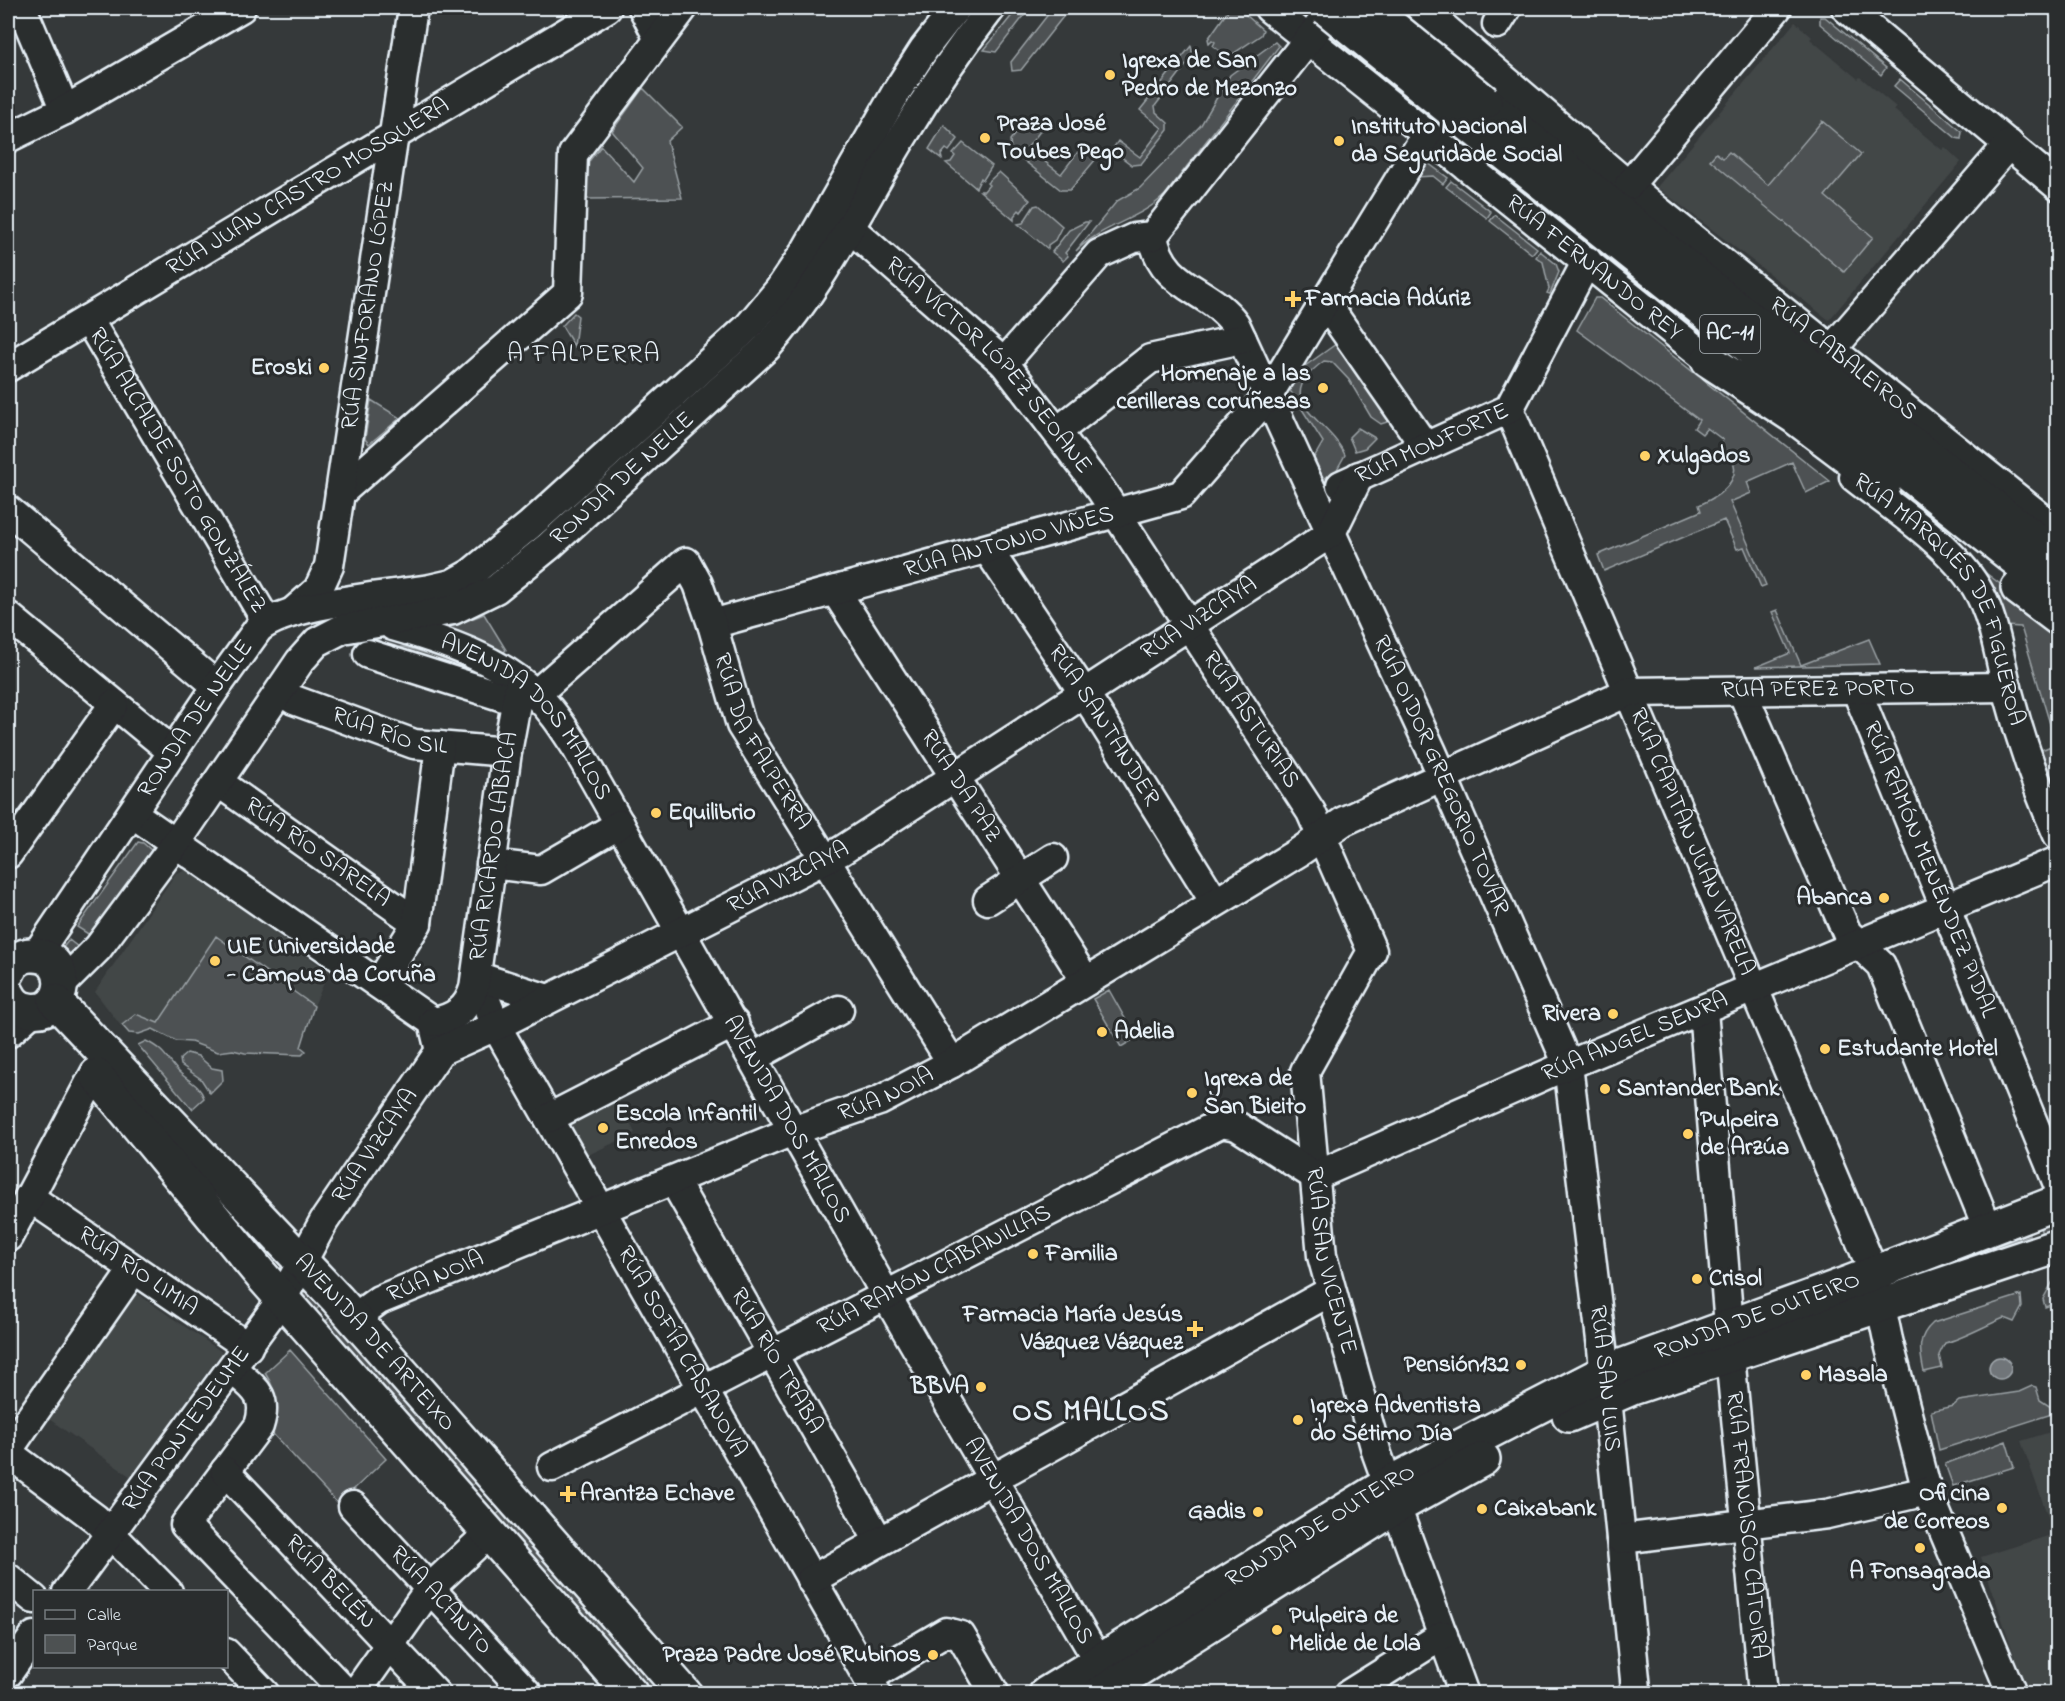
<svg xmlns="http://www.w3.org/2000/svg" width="2065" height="1701" viewBox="0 0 2065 1701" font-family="'Indie Flower',sans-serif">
<rect width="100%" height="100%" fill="#35393a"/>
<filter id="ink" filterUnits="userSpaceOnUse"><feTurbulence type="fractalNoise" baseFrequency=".0167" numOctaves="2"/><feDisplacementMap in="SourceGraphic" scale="12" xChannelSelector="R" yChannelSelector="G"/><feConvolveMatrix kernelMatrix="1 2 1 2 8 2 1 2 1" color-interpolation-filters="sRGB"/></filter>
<g filter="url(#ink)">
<path fill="#424647" d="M1795,22l17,15 -2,2 48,40 2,-2 36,30 -2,3 48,40 3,-3 16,15 -132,158 -172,-133z
M188,870l141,102 -17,38 -11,37 -143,-24 -22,-10 -15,13 -26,-34 81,-119z
M617,1097l18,36 -47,22 -19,-33z
M136,1293l86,59 -91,125 -82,-58z
M2057,1430v263h-30l-46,-136 73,-23 -33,-93z"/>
<path fill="#4d5152" stroke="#9aa1a5" stroke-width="1.5" d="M1018,8h12l-34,44 -12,-2z
M1053,8h17l-49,62 -9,1 -1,-9z
M1230,8h8l25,22 -2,5 -33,22 -15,-11 2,-4 -3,-2 -3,3 -1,-4z
M1820,17h5l61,51 -5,7 -61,-51z
M1275,42l4,4 -114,149c-26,25 -63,30 -89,56l41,-50 23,-13 61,-63 29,-50z
M1191,46l2,10 -38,50 1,6 12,11v7l-27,34 -9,1 -20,-15 6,-9 22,16 22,-29 -22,-18z
M1900,79l62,53 -1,7 -5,-1 -62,-52z
M643,88l39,39 -15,14 15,57 -96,1v-34l15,-19 33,36 9,-14 -31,-37z
M1033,117l5,4 -3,4 6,5 -14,18 34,26 20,-26 15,11 -26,31h-9l-50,-40 -1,-10 16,-20z
M1822,121l39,33 -36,42 48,41 -29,35 -134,-112 6,-7 7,5 6,-6 39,33z
M944,125l14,14 -9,12 -3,-2 -5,6 1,4 -13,-10z
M963,143l29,23 -9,14 -2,-2 -5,10 -30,-25 5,-1 4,-6 -2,-2z
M1428,163l20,15 -5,6 -10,-8 -16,1z
M999,172l31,28 -9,12 -2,-2 -5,6v4l-34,-29h4l5,-6 -2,-2z
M1451,181l40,31 -4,6 -41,-31z
M1038,205l24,21 -7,14 -7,5v4l-30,-25 5,-1 11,-17z
M1495,215l42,33 -5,6 -42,-33z
M1085,222h4l-24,31 3,3 -5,5 -11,-9 17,-22z
M1540,251l16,13 3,8 -9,22 -3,-1 2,-4 -6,-27 -7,-5z
M1595,298h5l230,183 -24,12 -14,-31 -45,20 4,11 -21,9 36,83 -5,2 -17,-40 -7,2 -13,-29 -120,51 -6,-16 103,-44 -2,-6c26,-11 53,-34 21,-59l3,-6 -16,-12 -5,6 -8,-6 5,-8 -122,-90z
M574,313l4,3 -4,30 -12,-20z
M1336,344l27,41 9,-6 21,41 -12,4 -10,-7 -22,-37 -17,-18 -8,-1c-57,41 4,56 21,94l-9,16 -14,9 -14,-12 15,-26 -39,-61z
M371,400l29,18 -31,26 -4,-5z
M1358,428l17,10 -10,10 -10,3 -6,-14z
M1962,555l95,72v174l-18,-50 17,-7 -35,-117 -16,-1z
M1777,610l24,55 68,-26 11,25 -124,3 34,-14 -18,-41z
M484,614l22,36 -8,8 -61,-26z
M404,647c31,8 57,17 84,35l-123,-34z
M138,842l5,1 8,7 -2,9 -56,78 -16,-10z
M216,936l98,70 -13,41 5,4 -4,4 -57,-2 -12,-3 -15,2 -27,-10 -15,-1 -23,-12 -14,5 -10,-1 -7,-8 14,-11 22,9z
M69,940l14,11 -12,16 -15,-11z
M1109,990l27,48 -15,9 -28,-48z
M146,1041c18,9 19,15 31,29 10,11 22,13 27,28l-12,11 -54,-64z
M187,1053l11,3 14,12 10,2 1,10 -13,13 -9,-14 -20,-14 -1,-6z
M2057,1220v12l-15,3 -2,-8z
M2029,1235l2,6 -128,42 -1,-5z
M2057,1274v29l-12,4 -2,-8z
M304,1283l19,20 -12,12 -11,-13z
M2021,1295l1,12 -8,15 -10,-4c-20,8 -40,20 -59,25l-6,12 3,13 -18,4c-4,-20 -8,-34 9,-49z
M333,1314l146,165 -13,12 -147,-163z
M290,1350l96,109 -48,45 -66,-71c8,-21 6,-41 -7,-60z
M2032,1386l4,1 4,13 14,9 1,4 -116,37 -8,-39 22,-5 6,-5 60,-9z
M2006,1441l8,26 -61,19 -8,-22z
M506,1507l164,186h-17l-47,-53 -116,-120z"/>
<path fill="#707579" stroke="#a0a7ac" stroke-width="1.5" d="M1989 1368a11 11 0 1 1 22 0a11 11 0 1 1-22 0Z"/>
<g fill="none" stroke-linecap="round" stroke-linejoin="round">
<defs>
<g id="minor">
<path d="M22,8l43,102"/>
<path d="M643,8l16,31"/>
<path id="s1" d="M1269,8l456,365"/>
<path id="s2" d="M1421,8l236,202 401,321"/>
<path d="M1846,8l212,178"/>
<path d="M1497,24l10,-16"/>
<path d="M8,138l57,-28 176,-102"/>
<path d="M1629,185l148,-177"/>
<path id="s3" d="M850,228l154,135 97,127 210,322 61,139 -67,120 17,185 55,198 87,240"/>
<path id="s4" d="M1153,236c9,53 57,52 82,88l197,428 136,313 34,283 34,341 -4,5"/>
<path d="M1324,301l100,144"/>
<path id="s5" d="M88,319l179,303"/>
<path d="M1832,349l177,-205"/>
<path d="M1004,363l95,-109 35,-16 19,-2 166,-210"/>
<path id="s6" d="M8,367l599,-359"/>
<path id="s7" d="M1509,409l365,864 14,67 39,151 85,203"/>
<path d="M1058,431l92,-72 92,-20"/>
<path id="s8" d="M1854,477c39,31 96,67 122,110 19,31 23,71 32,105 13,50 29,96 50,143"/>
<path id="s9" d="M1341,485l168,-76 78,-148"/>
<path d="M340,493l228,-200 5,-139 110,-146"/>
<path d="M8,510l209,176"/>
<path id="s10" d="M988,550l108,161 119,191"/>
<path id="s11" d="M836,592l250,389"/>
<path id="s12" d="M294,611l24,-21 11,-24 84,-558"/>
<path d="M8,616l165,136"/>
<path id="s13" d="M712,624l469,-129 86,-98 160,-263"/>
<path id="s14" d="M393,626c49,14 107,33 144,70 16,15 27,33 39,51l310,548 223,385"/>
<path d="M368,654l148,47"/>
<path id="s15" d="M1856,689l202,495"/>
<path id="s16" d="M280,691l14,9 120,44 93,8"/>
<path d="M1742,691l105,242 34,32 107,264"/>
<path id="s17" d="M536,694l150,-132 12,22 14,40 29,101 211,338"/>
<path id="s18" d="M218,782l199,141"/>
<path d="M132,813l301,209 7,29"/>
<path d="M8,854l106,-150"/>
<path d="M491,864l50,6 79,-46"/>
<path d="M988,900l65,-42"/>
<path id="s19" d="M36,955l181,-269 41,-57c30,-26 130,-33 172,-40l22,-5 18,-10 60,-49 218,-198 31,-37 27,-40 91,-159 27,-42 32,-41"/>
<path id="s20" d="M476,976l20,50 381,668"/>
<path d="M476,976l72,23"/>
<path id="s21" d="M62,984l36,-36 78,-105 124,-182 17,-19 25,-13 111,-19 43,-21 53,-43 218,-199c57,-64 92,-139 136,-211 27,-45 56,-87 88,-128"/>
<path d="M379,984l38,-61 23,-177"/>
<path d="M1703,1010l26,316"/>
<path id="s22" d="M433,1022c21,-3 35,-13 41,-34l33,-236 13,-70"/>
<path d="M8,1033l25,-22"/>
<path d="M754,1057l85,-47"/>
<path d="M549,1118l185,-95"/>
<path id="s23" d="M674,1181l205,360"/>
<path id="s24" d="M29,1197l219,150"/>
<path d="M8,1237l87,-164"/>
<path id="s25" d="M354,1318l25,-18 416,-170 84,-29 73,-38 347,-211 45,-31 284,-129 379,-5"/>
<path id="s26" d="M1730,1356l33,338"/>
<path d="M232,1369c22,19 37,26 27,57l-74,99 162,169"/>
<path d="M8,1450l126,-181"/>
<path d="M8,1453l88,66 72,73"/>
<path id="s27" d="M552,1467l669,-344 16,3 78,50 253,-111 490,-204"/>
<path id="s28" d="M225,1471l211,223"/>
<path id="s29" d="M353,1506l175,188"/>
<path d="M1621,1539l206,-25 100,-23"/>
<path d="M8,1578l26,21"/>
<path d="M811,1580l520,-289"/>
<path id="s30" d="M67,1592l215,-293 42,-78 116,-170 56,-25 345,-175 490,-318 28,-57"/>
<path d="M226,1653l39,41"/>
<path d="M8,1673l26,-37"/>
<path d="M868,1678l78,-46 15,4 34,58"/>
<path d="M355,1694l75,-106 58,-54"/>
<path d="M1349,1694l94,-59"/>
</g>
<g id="major">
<path d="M8,972c4,-10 14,-18 25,-17 40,0 35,62 -4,55 -10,-1 -17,-7 -21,-16"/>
<path id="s31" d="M55,1001l282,298 348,395"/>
<path d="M97,1076l165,200 369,418"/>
<path d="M1569,1415l63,-27 426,-142"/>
<path id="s32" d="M1046,1694l342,-210 217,-112 246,-90 207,-80"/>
<path d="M1099,1694l297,-187 87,-48"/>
</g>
<path id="highway" d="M1485,102l247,202 326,252
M1467,123l591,470
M1708,360l87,57 89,67
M2018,588l40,30"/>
</defs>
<use href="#minor" stroke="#e8f1f8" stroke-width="33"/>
<use href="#major" stroke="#e8f1f8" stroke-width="38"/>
<use href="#highway" stroke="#e8f1f8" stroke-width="38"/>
<use href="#minor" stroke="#2a2d2e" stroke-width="28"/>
<use href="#major" stroke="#2a2d2e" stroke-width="33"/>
<use href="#highway" stroke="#2a2d2e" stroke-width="33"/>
<defs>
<path id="highway-bridge" d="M1326,8l141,115
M1369,8l116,94"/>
</defs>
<use href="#highway-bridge" stroke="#e8f1f8" stroke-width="38" stroke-linecap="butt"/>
<use href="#highway-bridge" stroke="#2a2d2e" stroke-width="33"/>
</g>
</g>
<g fill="#ffd166" stroke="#2a2d2e" stroke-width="2">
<circle cx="1110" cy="75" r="6"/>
<circle cx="985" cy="138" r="6"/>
<circle cx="1339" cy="141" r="6"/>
<path d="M1290 290h6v6h6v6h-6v6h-6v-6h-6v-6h6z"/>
<circle cx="324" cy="368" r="6"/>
<circle cx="1323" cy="388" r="6"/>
<circle cx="1645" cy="456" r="6"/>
<circle cx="656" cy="813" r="6"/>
<circle cx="1884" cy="898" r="6"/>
<circle cx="215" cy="961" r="6"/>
<circle cx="1613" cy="1014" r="6"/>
<circle cx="1102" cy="1032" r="6"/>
<circle cx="1825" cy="1049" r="6"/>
<circle cx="1605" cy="1089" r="6"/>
<circle cx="1192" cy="1093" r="6"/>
<circle cx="603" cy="1128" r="6"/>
<circle cx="1688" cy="1134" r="6"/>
<circle cx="1033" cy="1254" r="6"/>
<circle cx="1697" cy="1279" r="6"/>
<path d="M1192 1320h6v6h6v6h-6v6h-6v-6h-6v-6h6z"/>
<circle cx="1521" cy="1365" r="6"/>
<circle cx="1806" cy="1375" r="6"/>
<circle cx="981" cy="1387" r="6"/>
<circle cx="1298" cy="1420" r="6"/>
<path d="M565 1485h6v6h6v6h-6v6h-6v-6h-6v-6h6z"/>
<circle cx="2002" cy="1508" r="6"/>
<circle cx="1482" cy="1509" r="6"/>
<circle cx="1258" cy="1512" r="6"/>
<circle cx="1920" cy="1548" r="6"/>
<circle cx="1277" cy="1630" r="6"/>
<circle cx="933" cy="1655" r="6"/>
</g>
<g text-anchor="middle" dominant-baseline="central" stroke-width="6" stroke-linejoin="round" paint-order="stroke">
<rect fill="#2a2d2e" stroke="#afb6bb" stroke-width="1.5" x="1700" y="315" width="60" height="38" rx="4.5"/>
<g font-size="22" font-weight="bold" fill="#e8f1f8">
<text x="1730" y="334">AC-11</text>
</g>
<g font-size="24" font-weight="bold" fill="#e8f1f8" stroke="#2a2d2e" text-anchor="start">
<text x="1122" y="61">Igrexa de San<tspan x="1122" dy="28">Pedro de Mezonzo</tspan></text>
<text x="997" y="124">Praza José<tspan x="997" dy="28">Toubes Pego</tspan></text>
<text x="1351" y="127">Instituto Nacional<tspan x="1351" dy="28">da Seguridade Social</tspan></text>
<text x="1305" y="299">Farmacia Adúriz</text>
<text x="312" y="368" text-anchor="end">Eroski</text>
<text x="1311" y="374" text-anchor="end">Homenaje a las<tspan x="1311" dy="28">cerilleras coruñesas</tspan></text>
<text x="1657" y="456">Xulgados</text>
<text x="668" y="813">Equilibrio</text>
<text x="1872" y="898" text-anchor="end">Abanca</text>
<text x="227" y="947">UIE Universidade<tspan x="227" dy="28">- Campus da Coruña</tspan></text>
<text x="1601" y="1014" text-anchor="end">Rivera</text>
<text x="1114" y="1032">Adelia</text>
<text x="1837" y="1049">Estudante Hotel</text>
<text x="1204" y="1079">Igrexa de<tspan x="1204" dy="28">San Bieito</tspan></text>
<text x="1617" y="1089">Santander Bank</text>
<text x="615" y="1114">Escola Infantil<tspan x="615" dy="28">Enredos</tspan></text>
<text x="1700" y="1120">Pulpeira<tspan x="1700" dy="28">de Arzúa</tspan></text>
<text x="1045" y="1254">Familia</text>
<text x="1709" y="1279">Crisol</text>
<text x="1183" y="1315" text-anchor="end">Farmacia María Jesús<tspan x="1183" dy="28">Vázquez Vázquez</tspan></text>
<text x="1509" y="1365" text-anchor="end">Pensión132</text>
<text x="1818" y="1375">Masala</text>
<text x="969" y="1387" text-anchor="end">BBVA</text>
<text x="1310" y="1406">Igrexa Adventista<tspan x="1310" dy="28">do Sétimo Día</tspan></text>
<text x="580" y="1494">Arantza Echave</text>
<text x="1990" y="1494" text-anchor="end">Oficina<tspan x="1990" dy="28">de Correos</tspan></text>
<text x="1494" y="1509">Caixabank</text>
<text x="1246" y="1512" text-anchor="end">Gadis</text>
<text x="1920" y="1572" text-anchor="middle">A Fonsagrada</text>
<text x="1289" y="1616">Pulpeira de<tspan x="1289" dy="28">Melide de Lola</tspan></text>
<text x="921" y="1655" text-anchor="end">Praza Padre José Rubinos</text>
</g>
<g font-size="24" fill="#e8f1f8" stroke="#2a2d2e">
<text stroke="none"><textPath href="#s6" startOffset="350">RÚA JUAN CASTRO MOSQUERA</textPath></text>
<text stroke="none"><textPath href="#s1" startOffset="416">RÚA FERNANDO REY</textPath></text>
<text stroke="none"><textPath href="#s12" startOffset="322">RÚA SINFORIANO LÓPEZ</textPath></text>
<text stroke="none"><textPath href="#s2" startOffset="549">RÚA CABALEIROS</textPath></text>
<text stroke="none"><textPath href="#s3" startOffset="196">RÚA VÍCTOR LÓPEZ SEOANE</textPath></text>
<text stroke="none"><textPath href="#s9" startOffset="100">RÚA MONFORTE</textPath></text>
<text stroke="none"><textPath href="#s5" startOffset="176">RÚA ALCALDE SOTO GONZÁLEZ</textPath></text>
<text stroke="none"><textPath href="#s21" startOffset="784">RONDA DE NELLE</textPath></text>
<text stroke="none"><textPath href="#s13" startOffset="308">RÚA ANTONIO VIÑES</textPath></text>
<text stroke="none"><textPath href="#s8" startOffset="156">RÚA MARQUÉS DE FIGUEROA</textPath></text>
<text stroke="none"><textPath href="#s30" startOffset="1533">RÚA VIZCAYA</textPath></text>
<text stroke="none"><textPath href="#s25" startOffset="1614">RÚA PÉREZ PORTO</textPath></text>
<text stroke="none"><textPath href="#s19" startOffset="285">RONDA DE NELLE</textPath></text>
<text stroke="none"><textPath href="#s3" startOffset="639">RÚA ASTURIAS</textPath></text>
<text stroke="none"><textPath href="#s14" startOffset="168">AVENIDA DOS MALLOS</textPath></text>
<text stroke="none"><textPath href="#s10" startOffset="210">RÚA SANTANDER</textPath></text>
<text stroke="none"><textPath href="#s16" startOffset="118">RÚA RÍO SIL</textPath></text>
<text stroke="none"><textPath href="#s17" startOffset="396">RÚA DA FALPERRA</textPath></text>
<text stroke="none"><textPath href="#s4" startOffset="620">RÚA OIDOR GREGORIO TOVAR</textPath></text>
<text stroke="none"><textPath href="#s11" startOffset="231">RÚA DA PAZ</textPath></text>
<text stroke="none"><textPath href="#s7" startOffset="470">RÚA CAPITÁN JUAN VARELA</textPath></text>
<text stroke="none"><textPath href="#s22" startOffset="200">RÚA RICARDO LABACA</textPath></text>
<text stroke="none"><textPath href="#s18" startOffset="122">RÚA RÍO SARELA</textPath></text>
<text stroke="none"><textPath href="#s15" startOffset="195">RÚA RAMÓN MENÉNDEZ PIDAL</textPath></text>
<text stroke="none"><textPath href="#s30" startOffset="1047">RÚA VIZCAYA</textPath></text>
<text stroke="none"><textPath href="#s27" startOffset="1210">RÚA ÁNGEL SENRA</textPath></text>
<text stroke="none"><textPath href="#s25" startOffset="578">RÚA NOIA</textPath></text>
<text stroke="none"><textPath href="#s14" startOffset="654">AVENIDA DOS MALLOS</textPath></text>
<text stroke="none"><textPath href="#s30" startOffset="543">RÚA VIZCAYA</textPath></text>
<text stroke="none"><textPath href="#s3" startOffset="1230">RÚA SAN VICENTE</textPath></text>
<text stroke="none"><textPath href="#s27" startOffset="430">RÚA RAMÓN CABANILLAS</textPath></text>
<text stroke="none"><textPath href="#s24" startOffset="132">RÚA RÍO LIMIA</textPath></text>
<text stroke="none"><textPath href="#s25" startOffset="92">RÚA NOIA</textPath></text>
<text stroke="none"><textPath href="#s32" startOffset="808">RONDA DE OUTEIRO</textPath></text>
<text stroke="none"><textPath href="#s31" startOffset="468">AVENIDA DE ARTEIXO</textPath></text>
<text stroke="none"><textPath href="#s20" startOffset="429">RÚA SOFÍA CASANOVA</textPath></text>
<text stroke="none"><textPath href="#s23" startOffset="207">RÚA RÍO TRABA</textPath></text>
<text stroke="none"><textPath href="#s4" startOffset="1252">RÚA SAN LUIS</textPath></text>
<text stroke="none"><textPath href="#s30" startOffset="202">RÚA PONTEDEUME</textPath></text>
<text stroke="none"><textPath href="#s26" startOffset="170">RÚA FRANCISCO CATOIRA</textPath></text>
<text stroke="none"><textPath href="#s32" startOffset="322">RONDA DE OUTEIRO</textPath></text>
<text stroke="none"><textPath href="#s14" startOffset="1140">AVENIDA DOS MALLOS</textPath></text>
<text stroke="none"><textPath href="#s28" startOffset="153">RÚA BELÉN</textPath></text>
<text stroke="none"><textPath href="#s29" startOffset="129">RÚA ACANTO</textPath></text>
</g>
<g font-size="26" letter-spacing="1.5" fill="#e8f1f8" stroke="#2a2d2e">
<text x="584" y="355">A FALPERRA</text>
</g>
<g font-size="30" font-weight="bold" letter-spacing="1.5" fill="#e8f1f8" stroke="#2a2d2e">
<text x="1091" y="1413">OS MALLOS</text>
</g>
</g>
<rect width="2065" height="1701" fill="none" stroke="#2a2d2e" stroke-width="30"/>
<rect x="15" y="15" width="2035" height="1671" fill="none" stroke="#e8f1f8" stroke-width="2" filter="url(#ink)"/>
<rect x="33" y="1590" width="195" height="78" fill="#2a2d2e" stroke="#767b7f" stroke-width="1.5"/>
<rect x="45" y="1610" width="30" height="9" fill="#2a2d2e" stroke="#767b7f" stroke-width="1.5"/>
<text x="87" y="1620" font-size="18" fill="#e8f1f8">Calle</text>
<rect x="45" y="1635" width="30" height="18" fill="#4d5152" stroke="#767b7f" stroke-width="1.5"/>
<text x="87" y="1650" font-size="18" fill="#e8f1f8">Parque</text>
</svg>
